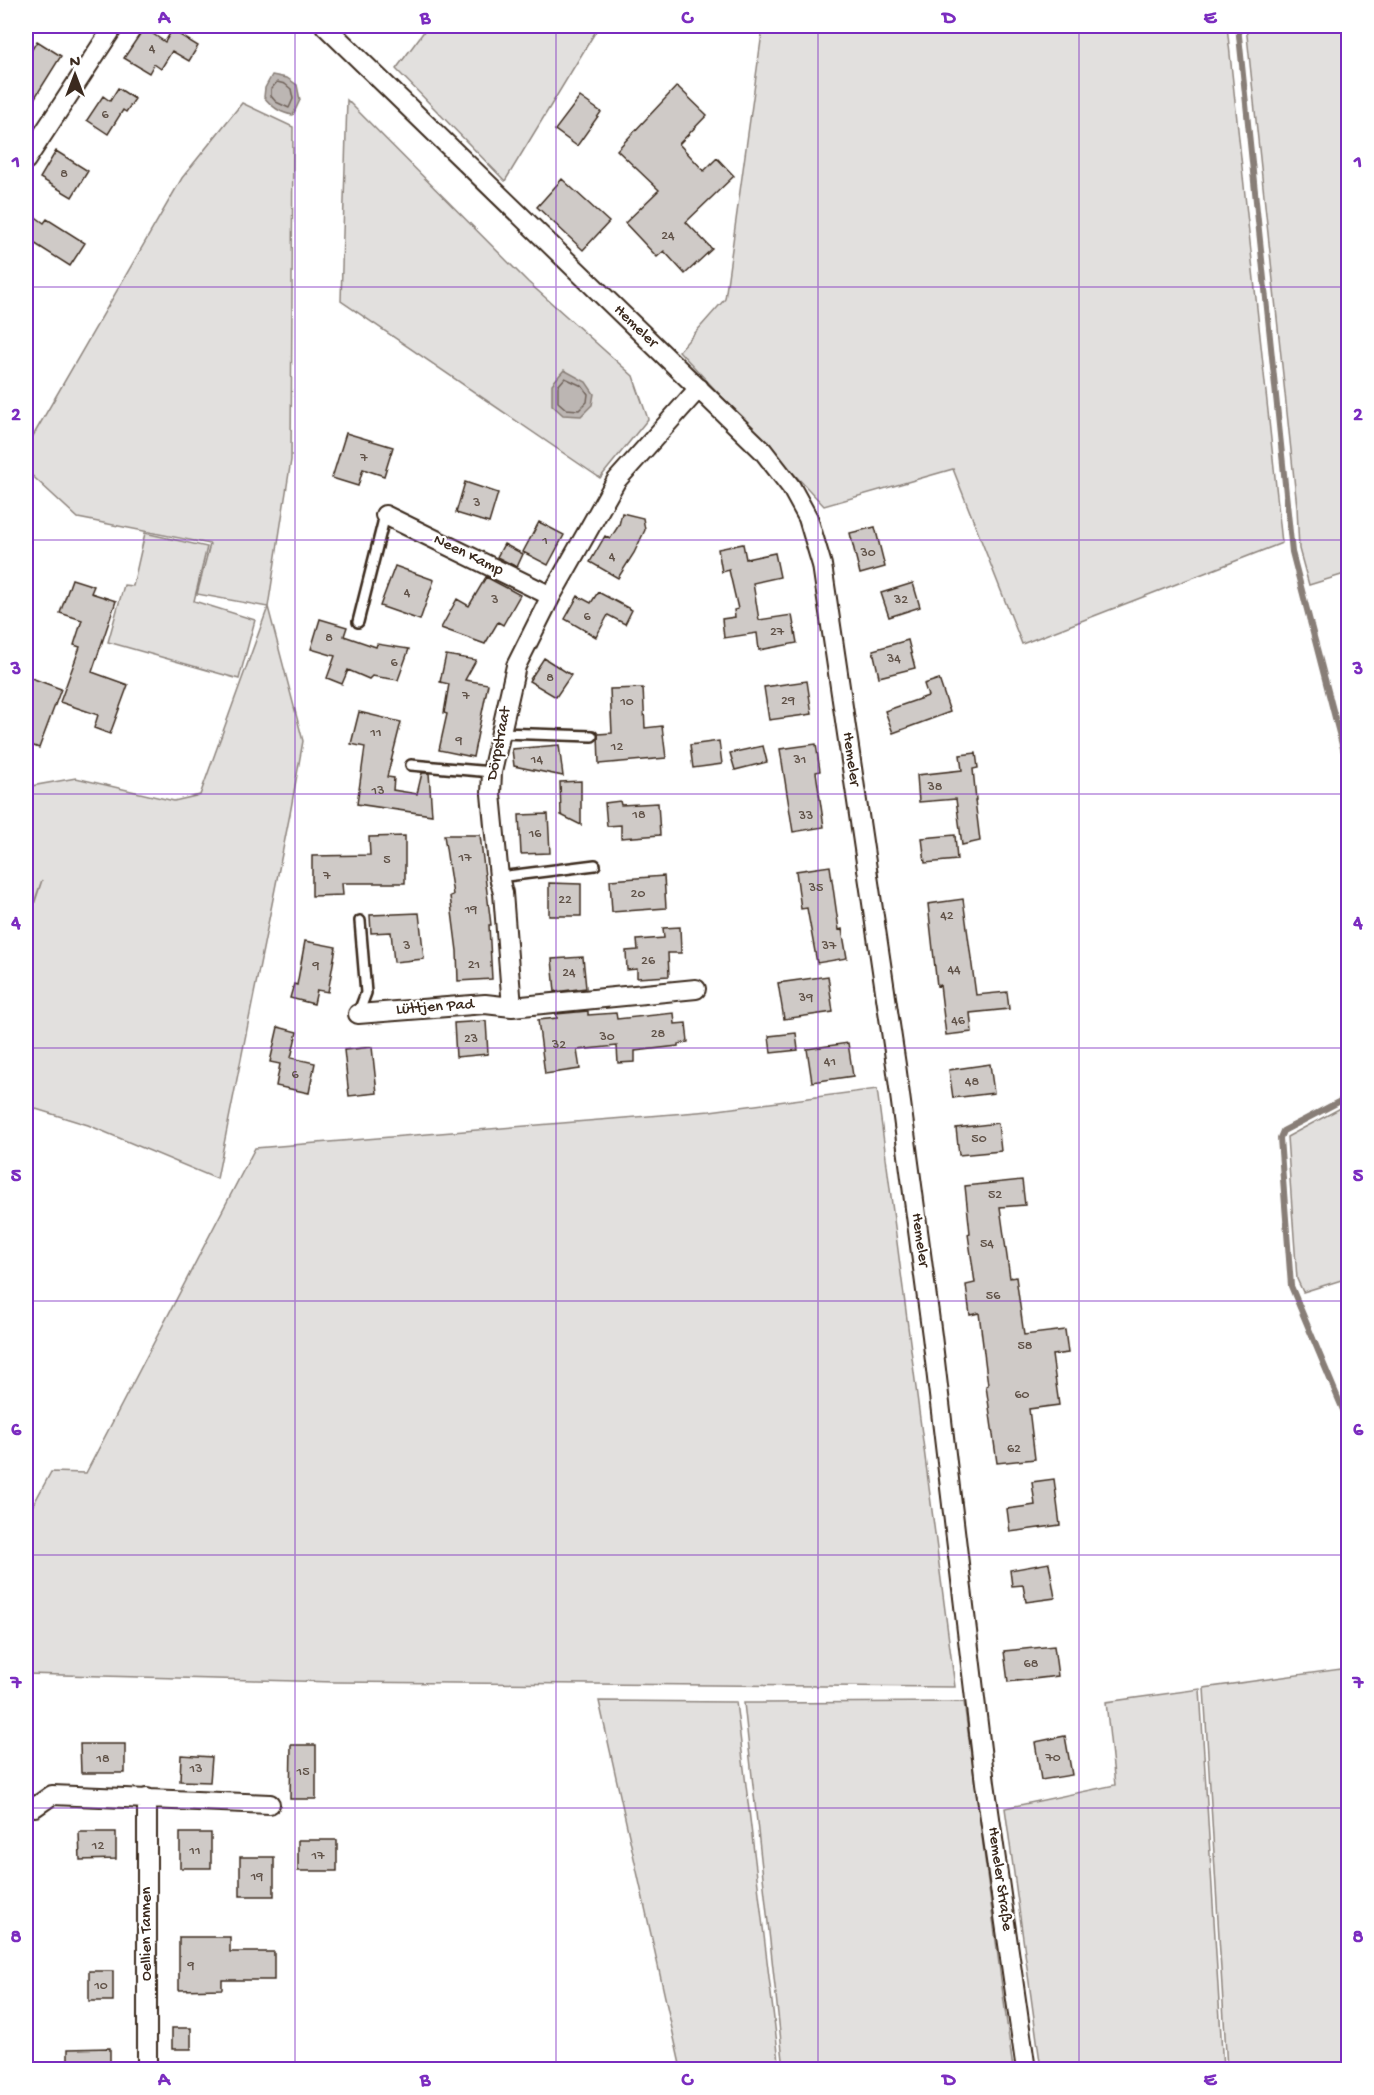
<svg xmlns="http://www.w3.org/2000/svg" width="1374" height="2095" viewBox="0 0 1374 2095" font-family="'Gochi Hand',sans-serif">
<rect width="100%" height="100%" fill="#fff"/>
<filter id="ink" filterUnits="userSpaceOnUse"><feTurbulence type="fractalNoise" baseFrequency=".0167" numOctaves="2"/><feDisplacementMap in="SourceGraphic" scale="12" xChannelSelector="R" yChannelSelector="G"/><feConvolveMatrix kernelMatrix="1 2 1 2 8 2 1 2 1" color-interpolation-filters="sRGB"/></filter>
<g filter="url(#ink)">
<path fill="#e2e0de" stroke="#8e857e" stroke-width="1.5" d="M428,26h171l-94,155 -109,-112z
M763,26h464l55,517 -260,101 -69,-175 -129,37 -145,-155 46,-52z
M1246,26h102v547l-39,12 -10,-36 -2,-42z
M347,100l181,182 105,94 15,43 -48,59 -259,-177z
M242,103l51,24 -2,333 -23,147 35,134 -13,73 -73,365 -129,-54 -62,-19v-177l16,-49 -16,45v-138l50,-9 98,23 26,-6 68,-188 -71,-13 13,-50 -132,-26 -52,-48v-22l156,-270z
M145,533l62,14 -13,54 61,19 -16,59 -131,-37 16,-57 9,1z
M877,1089l78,598 -620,-5 -309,-8v-156l25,-46 35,1 169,-325 455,-37z
M1348,1104v174l-45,14 -6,-13 -10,-142z
M1348,1668v401h-121l-23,-381z
M1200,1689l23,380h-182l-36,-261 110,-23 -9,-83z
M599,1701l137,1 44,367h-99z
M964,1702l49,367h-229l-40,-366z"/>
<path fill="#bcb6b3" stroke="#887e77" stroke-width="1.5" d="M272,75l15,3 10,7 3,15 -7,15c-13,-2 -21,-8 -29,-18l1,-9z
M564,370l22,12 8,12 -2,11 -11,11 -18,-1 -11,-10v-21z"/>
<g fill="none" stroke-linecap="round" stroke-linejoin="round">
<path stroke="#6f625a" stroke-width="1.5" d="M277,82l8,2 6,5 2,10 -4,9 -13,-6 -5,-6v-7z
M565,378l17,8 6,8 -1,8 -8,8 -13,-1 -8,-7v-16z"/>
<path stroke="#887e77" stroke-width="6" d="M1238,26l54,526 56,216
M1348,1097l-65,34 -3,7 11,148 57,136"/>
</g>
<path fill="#cfcac7" stroke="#3b2a1e" stroke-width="1.5" d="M144,28l21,14 7,-12 26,16 -9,15 -17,-10 -11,18 -7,-5 -5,9 -25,-15z
M37,41l24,15 -35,56v-53z
M677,86l30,29 -28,29 25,27 13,-13 17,18 -48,46 26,27 -27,25 -21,-23 -7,6 -32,-34 34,-33 -42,-40z
M118,88l17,11 -9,13 -3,-2 -15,24 -21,-14 16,-24 7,5z
M580,97l21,15 -24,34 -22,-16z
M56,151l32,20 -16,26 -32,-19z
M562,179l47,43 -26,28 -46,-43z
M26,210l18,13 3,-4 38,24 -15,23 -44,-28z
M346,433l47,14 -9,29 -21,-7 -5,17 -26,-8z
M465,482l33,11 -9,30 -33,-10z
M622,513l21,5 2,12 -11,23 -16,25 -28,-16 15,-26 5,3 9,-14z
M539,522l25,13 -16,30 -25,-13z
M875,527l10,40 -25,7 -10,-41z
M504,544l19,10 -6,13 -20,-10z
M743,544l3,15 29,-6 5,24 -27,6 6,37 33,-5 5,28 -38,7 -2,-17 -33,5 -2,-19 13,-2 -1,-7 4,-1 -9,-39 -7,2 -4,-23z
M395,566l39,14 -14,40 -40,-14z
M486,577l34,18 -17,30 -5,-3 -13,22 -44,-16 16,-29 12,7z
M72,579l22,7 -3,7 25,8 -24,71 36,13 -18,49 -16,-6 4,-13 -38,-13 20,-55 -6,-2 8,-25 -22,-7z
M913,583l7,24 -31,10 -8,-24z
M598,592l34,18 -7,14 -17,-9 -12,22 -31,-18 13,-23 13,7z
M320,619l27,8 -3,9 32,11 1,-3 32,5 -11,31 -26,-4 -3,3 -21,-9 -6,14 -15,-6 8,-22 -24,-7z
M908,640l7,28 -36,9 -6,-27z
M446,655l30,5 -11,20 23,4 -15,73 -34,-7 8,-36 -3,-1 5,-29 -9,-2z
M544,658l27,17 -15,22 -27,-16z
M26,676l35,13 -22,59 -13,-5z
M939,679l11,33 -57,21 -8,-22 43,-15 -4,-12z
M807,681l5,33 -43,6 -5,-33z
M643,688l2,40 17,-2 4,32 -67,6 -1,-30 14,-1 -2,-44z
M359,712l42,10 -14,55 7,1 -1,12 24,4 5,-21h7l3,42 -75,-11 8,-57 -14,-3z
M719,741l3,23 -29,4 -3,-23z
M816,744l4,27 -4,1 8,55 -31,5 -13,-83z
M559,745l4,31 -49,-10 -2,-17z
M763,746l4,16 -32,8 -5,-17z
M976,753l2,15 -5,1 3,31h-1l5,41 -18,4 -6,-46 -37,3 -2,-27 45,-5 -2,-15z
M581,781v44l-20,-10 -1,-33z
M620,801l1,4 37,-2 2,32 -39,3v-13l-14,1 -2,-23z
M548,814l2,39 -29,1 -2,-39z
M444,835h36l11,90h-2l3,54 -34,2 -1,-30 -7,-55 3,-1z
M955,835l2,25 -32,3 -3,-25z
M405,836v47h-63l1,12 -31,1v-40l58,-1 -1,-18z
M830,866l9,64 3,-1 5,29 -30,5 -10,-55 -6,1 -5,-38z
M664,876l2,32 -54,4 -2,-32z
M549,883l32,1v32h-32z
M963,899l13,96 31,-3 2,17 -39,4 2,19 -26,3 -6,-50 -3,1 -9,-82z
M419,913l5,46 -30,3 -3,-30 -20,1 -1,-18z
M680,927l1,26h-13l1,23 -32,2v-9l-10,1 -1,-19 12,-1 -1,-10 27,-2 -1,-10z
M305,941l31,6 -8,45 -11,-2 -3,14 -24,-6 4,-14 3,1z
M583,957l3,31 -31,4 -3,-33z
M828,976l5,36 -49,7 -6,-36z
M588,1011v4l28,-2 1,6 57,-6 1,11 11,-1 2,19 -10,2v2l-43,5v11l-17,1 -1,-17 -40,4 3,19 -35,5 -7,-54 19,-2 -1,-4z
M486,1021l2,33 -32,3 -2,-34z
M278,1027l19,5 -6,26 24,5 -6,30 -33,-7 4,-22 -10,-2z
M796,1033l2,17 -27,3 -2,-17z
M848,1043l5,33 -41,6 -5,-33z
M372,1047l5,46 -28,3 -5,-46z
M990,1064l4,29 -41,5 -4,-28z
M998,1123l3,28 -42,4 -3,-27z
M1022,1180l3,25 -25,2 10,71 6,-1 8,58 41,-5 3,23 -16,2 7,50 -30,4 6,50 -38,4 -11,-77 2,-1 -9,-72 -9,2 -4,-30 9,-2 -7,-49 2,-1 -5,-47z
M1054,1479l6,46 -50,7 -3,-23 28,-4 -3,-23z
M1049,1563l6,35 -29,4 -3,-17 -11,1 -2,-16z
M1054,1646l4,30 -50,6 -4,-31z
M1065,1736l7,39 -31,5 -6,-38z
M80,1744h45v29h-44z
M291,1745h25v54h-26z
M181,1755l31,2 -2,25 -30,-1z
M79,1832h37v27l-36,1z
M180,1833h31v35h-31z
M298,1840h39v31h-39z
M240,1857h34v39h-34z
M179,1937h51v15h44v28h-52v9l-43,1z
M89,1971h24v30h-24z
M172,2028h19v21h-19z
M110,2048v22h-42v-21z"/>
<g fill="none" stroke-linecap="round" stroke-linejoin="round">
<defs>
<path id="lane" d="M358,622l27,-107
M500,733l92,3
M411,765l81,7
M499,877l96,-12
M358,1014l8,-21 -6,-72"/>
<path id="street" d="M325,26l438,425 28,36 17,31 14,47 74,500 36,271 53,447 41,287
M26,160l88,-134
M385,515l166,81
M512,1007l-9,-114 -4,-16 -8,-83 1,-22 24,-106 35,-70 65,-115 83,-93
M358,1014l127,-10 27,3 184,-18
M147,1798v272
M35,1807l17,-12 218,9"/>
</defs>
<use href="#lane" stroke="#3b2a1e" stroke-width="14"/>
<use href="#street" stroke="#3b2a1e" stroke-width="22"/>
<use href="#lane" stroke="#fff" stroke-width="9"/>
<use href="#street" stroke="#fff" stroke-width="18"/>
</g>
</g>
<path fill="none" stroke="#7b2cbf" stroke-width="1.5" stroke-opacity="0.55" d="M295,26v2044M556,26v2044M818,26v2044M1079,26v2044M26,287h1322M26,540h1322M26,794h1322M26,1048h1322M26,1301h1322M26,1555h1322M26,1808h1322"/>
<g text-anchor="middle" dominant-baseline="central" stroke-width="4.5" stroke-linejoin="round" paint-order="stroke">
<g font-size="14" fill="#605248">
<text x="152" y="49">4</text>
<text x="105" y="115">6</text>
<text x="64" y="174">8</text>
<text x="668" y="236">24</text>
<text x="364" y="458">7</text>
<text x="477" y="503">3</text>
<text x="545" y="541">1</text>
<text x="868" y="553">30</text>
<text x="612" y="557">4</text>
<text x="407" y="593">4</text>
<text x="495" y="600">3</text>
<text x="901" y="600">32</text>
<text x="587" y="617">6</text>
<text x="777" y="632">27</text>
<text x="329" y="638">8</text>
<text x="894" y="659">34</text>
<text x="394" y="663">6</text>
<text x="550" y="678">8</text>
<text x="466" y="696">7</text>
<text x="788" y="701">29</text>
<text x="627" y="702">10</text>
<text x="376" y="733">11</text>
<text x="459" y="741">9</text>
<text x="617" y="747">12</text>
<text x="537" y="760">14</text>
<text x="800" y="760">31</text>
<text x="935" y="787">38</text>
<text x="378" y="791">13</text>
<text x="639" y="815">18</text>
<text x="806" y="816">33</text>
<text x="535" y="834">16</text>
<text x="465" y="858">17</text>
<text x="387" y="860">5</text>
<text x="327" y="876">7</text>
<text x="816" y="888">35</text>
<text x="638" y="894">20</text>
<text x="565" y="900">22</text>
<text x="471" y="910">19</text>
<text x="947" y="916">42</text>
<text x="407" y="946">3</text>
<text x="829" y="946">37</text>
<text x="648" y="961">26</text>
<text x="474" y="965">21</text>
<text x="316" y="966">9</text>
<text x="954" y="970">44</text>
<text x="569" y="973">24</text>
<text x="806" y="998">39</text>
<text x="958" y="1021">46</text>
<text x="658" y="1034">28</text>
<text x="607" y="1037">30</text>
<text x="471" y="1039">23</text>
<text x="559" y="1045">32</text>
<text x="830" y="1062">41</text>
<text x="295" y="1075">6</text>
<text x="972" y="1082">48</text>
<text x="979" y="1139">50</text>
<text x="995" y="1195">52</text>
<text x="987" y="1244">54</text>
<text x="993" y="1296">56</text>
<text x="1025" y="1346">58</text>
<text x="1022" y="1395">60</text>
<text x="1014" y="1449">62</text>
<text x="1031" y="1664">68</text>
<text x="1053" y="1758">70</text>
<text x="103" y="1759">18</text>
<text x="196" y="1769">13</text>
<text x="303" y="1772">15</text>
<text x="98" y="1846">12</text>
<text x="195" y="1851">11</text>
<text x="318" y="1856">17</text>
<text x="257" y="1877">19</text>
<text x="191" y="1966">9</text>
<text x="101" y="1986">10</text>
</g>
<g font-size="16" fill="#3b2a1e" stroke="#fff">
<text transform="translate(635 327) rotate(44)">Hemeler</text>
<text transform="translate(468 556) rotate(26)">Neen Kamp</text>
<text transform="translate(500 744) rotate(-79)">Dörpstraat</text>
<text transform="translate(850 759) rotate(82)">Hemeler</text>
<text transform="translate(435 1008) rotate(-4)">Lüttjen Pad</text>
<text transform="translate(919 1240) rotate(82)">Hemeler</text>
<text transform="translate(999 1879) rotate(82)">Hemeler Straße</text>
<text transform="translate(147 1934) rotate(-90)">Oellien Tannen</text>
</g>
</g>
<rect width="1374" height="2095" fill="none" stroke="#fff" stroke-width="66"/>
<g transform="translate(75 75)" stroke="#ffffff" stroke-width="4.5" paint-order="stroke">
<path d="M0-4.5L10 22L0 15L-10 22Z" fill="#3b2a1e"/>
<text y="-9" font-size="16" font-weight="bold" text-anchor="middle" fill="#3b2a1e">N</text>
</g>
<rect x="33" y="33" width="1308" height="2029" fill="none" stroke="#7b2cbf" stroke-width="2"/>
<g font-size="20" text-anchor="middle" font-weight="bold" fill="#7b2cbf">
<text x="164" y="23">A</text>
<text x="425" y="23">B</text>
<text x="687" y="23">C</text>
<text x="949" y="23">D</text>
<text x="1210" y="23">E</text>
<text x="16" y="167">1</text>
<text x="1358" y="167">1</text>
<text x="16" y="420">2</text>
<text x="1358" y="420">2</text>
<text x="16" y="674">3</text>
<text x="1358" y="674">3</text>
<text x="16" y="928">4</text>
<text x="1358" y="928">4</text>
<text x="16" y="1181">5</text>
<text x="1358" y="1181">5</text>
<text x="16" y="1435">6</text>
<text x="1358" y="1435">6</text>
<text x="16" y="1688">7</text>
<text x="1358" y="1688">7</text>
<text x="16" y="1942">8</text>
<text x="1358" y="1942">8</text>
<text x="164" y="2085">A</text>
<text x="425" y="2085">B</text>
<text x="687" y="2085">C</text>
<text x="949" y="2085">D</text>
<text x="1210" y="2085">E</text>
</g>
</svg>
